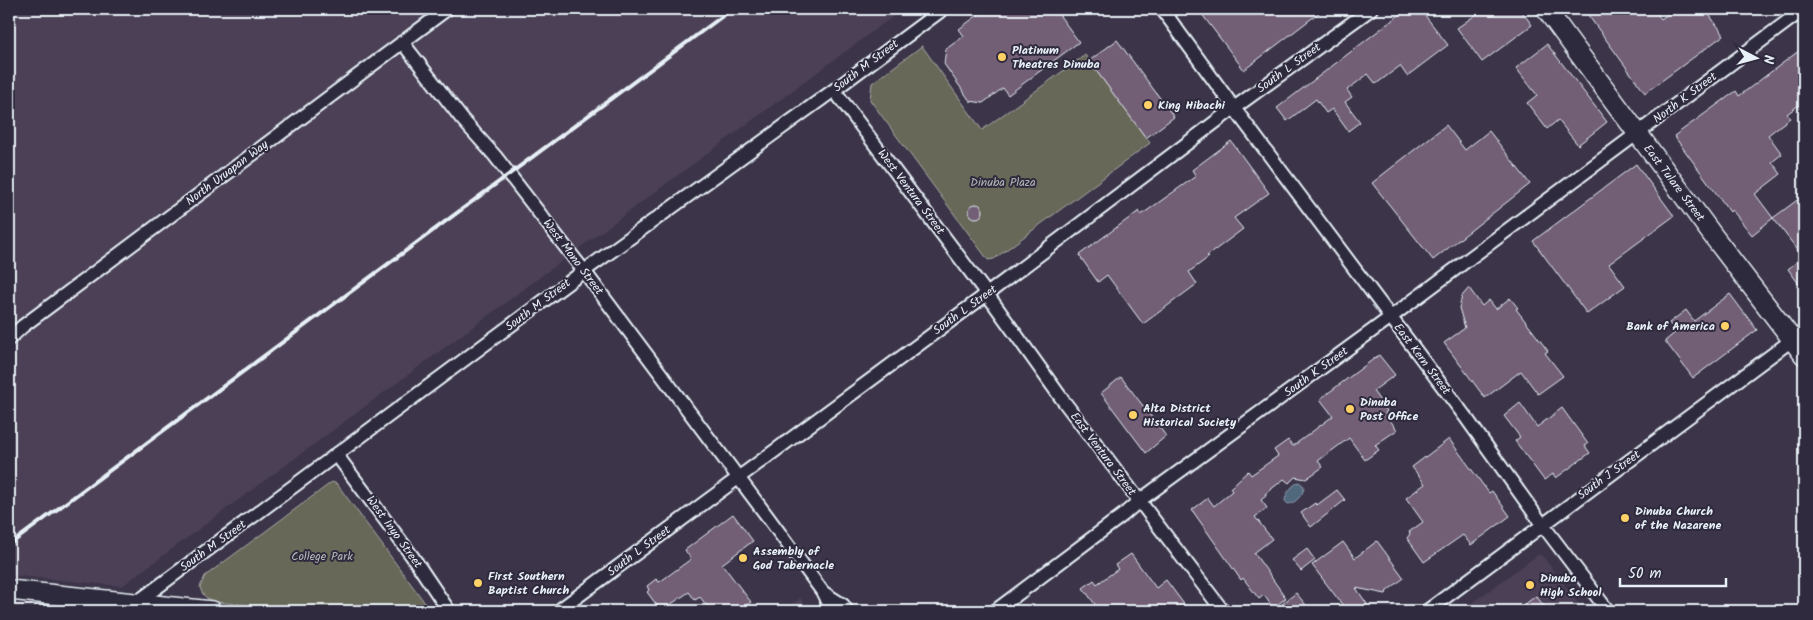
<svg xmlns="http://www.w3.org/2000/svg" width="1813" height="620" viewBox="0 0 1813 620" font-family="Kalam,sans-serif">
<rect width="100%" height="100%" fill="#3c3448"/>
<filter id="ink" filterUnits="userSpaceOnUse"><feTurbulence type="fractalNoise" baseFrequency=".02" numOctaves="2"/><feDisplacementMap in="SourceGraphic" scale="10" xChannelSelector="R" yChannelSelector="G"/><feConvolveMatrix kernelMatrix="1 2 1 2 8 2 1 2 1" color-interpolation-filters="sRGB"/></filter>
<g filter="url(#ink)">
<path fill="#4c4156" d="M9,9h894l-781,577 -113,-11z
M1539,554l5,4 40,53h-123z
M800,598l11,13h-27z"/>
<path fill="#676759" stroke="#a8aca8" d="M922,46l60,84 103,-75 65,88 -156,116 -6,1 -118,-160 2,-17z
M332,482l5,2 94,127h-120l-95,-9c-8,-2 -14,-6 -16,-15l5,-11z"/>
<path fill="#51677c" stroke="#8d9eae" d="M1299,482l5,4c1,7 -9,18 -16,18l-3,-3c0,-7 8,-17 14,-19z"/>
<path fill="#725e76" stroke="#e8f1f8" d="M986,9h69l24,33 -71,53 -5,-7 -20,15 -13,-2 -26,-37 2,-15 18,-13 -5,-7z
M1198,9h126l-80,61z
M1407,9h13l28,36 -41,31 -7,-10 -24,18 -8,-10 -21,16 5,7 -7,5 15,20 -12,9 -16,-22 -6,4 -10,-14 -29,22 -10,-13z
M1484,9h36l12,16 -50,37 -25,-34z
M1596,9h57l8,10 14,-10h30l19,26 -79,58 -57,-78z
M1117,40l57,77 -28,21 -57,-77z
M1547,44l60,78 -29,23 -20,-25 -11,9 -20,-26 10,-8 -21,-27z
M1804,47v54l-17,13 3,4 -22,17 14,19 -10,8 9,12 -26,20 18,24 -21,17 -20,-25 -2,2 -56,-76 62,-45 3,5z
M1446,125l19,25 24,-19 41,53 -97,76 -61,-77z
M1231,141l38,52 -35,25 9,11 -36,27 2,1 -20,15 8,12 -54,40 -36,-49 -9,7 -19,-27 60,-44 2,4 55,-39 -4,-6z
M1636,164l38,52 -65,48 16,22 -38,28 -54,-73z
M1804,195v96l-16,-22 15,-12 -30,-39z
M969 211a7 7 0 1 1 14 0a7 7 0 1 1-14 0Z
M1469,288l13,18 7,-6 7,9 14,-11 8,10 -2,1 32,42 -3,2 18,23 -25,18 -17,-23 -36,27 -41,-55 21,-15 -6,-20 3,-12z
M1730,294l27,36 -64,48 -28,-37 11,-9 -7,-9 17,-13 8,11z
M1379,355l16,20 -22,16 14,20 -2,2 12,17 -22,15 4,5 -14,10 -16,-22 -31,23 5,6 -17,12 -11,-2 -6,6 -5,-4 -19,15 1,2 -5,4 6,8 -12,9 17,22 -18,14 32,45 -13,10 -9,-13 -5,4 -16,-21 -2,2 -49,-70 16,-12 6,8 18,-15 -2,-3 18,-17 3,4 27,-19 -4,-6 14,-10 5,6 40,-30 -13,-17z
M1121,377l45,59 -20,17 -45,-60z
M1520,403l17,24 25,-19 26,36 -3,2 5,7 -34,25 -3,-4 -9,6 -29,-39 5,-4 -16,-21z
M1449,439l40,54 3,-2 18,25 -39,29 -8,-10 -39,27 -17,-24 3,-4 -1,-2 14,-10 -17,-24 19,-14 -13,-17z
M1337,490l8,10 -34,27 -10,-14 14,-10 2,2z
M733,514l20,27 -31,23 29,38 -12,9h-28l-11,-14 -5,3 -6,-8 -28,19 -14,-19 2,-2 -2,-4 9,-7 3,3 2,-1 30,-22 -6,-9z
M1377,541l27,37 -17,13 -1,3 -30,-6 11,16 -9,7h-11l-35,-46 31,-23 12,16z
M1307,549l8,11 -14,11 -9,-11z
M1131,554l25,34 10,-8 23,31h-89l-17,-23 11,-8 3,4 21,-15 -3,-4z
M1296,593l15,18h-26l-4,-6z
M1536,596l12,15h-32z"/>
<g fill="none" stroke-linecap="round" stroke-linejoin="round">
<defs>
<path id="street" d="M1162,9l72,99 233,311 75,105 66,87
M402,42l60,77 33,37 89,115 183,245 55,75 10,20
M834,90l153,204 75,105 161,212
M9,339l14,-13 424,-317
M336,454l76,102 37,55
M824,593l19,12 4,6
M136,603l448,-332 250,-181 109,-81
M87,611l1,-13
M558,611l429,-317 247,-186 137,-99
M995,611l128,-96 16,-14 252,-184 413,-308
M1427,611l377,-280"/>
<path id="secondary" d="M1546,9l168,228 90,118
M9,590l203,21"/>
</defs>
<use href="#street" stroke="#e8f1f8" stroke-width="16"/>
<use href="#secondary" stroke="#e8f1f8" stroke-width="22"/>
<use href="#street" stroke="#2f2a3d" stroke-width="12"/>
<use href="#secondary" stroke="#2f2a3d" stroke-width="19"/>
<path stroke="#e8f1f8" stroke-width="4" d="M9,545l723,-536"/>
</g>
</g>
<g fill="#ffd166" stroke="#2f2a3d" stroke-width="2">
<circle cx="1002" cy="57" r="5"/>
<circle cx="1148" cy="105" r="5"/>
<circle cx="1725" cy="326" r="5"/>
<circle cx="1350" cy="409" r="5"/>
<circle cx="1133" cy="415" r="5"/>
<circle cx="1625" cy="518" r="5"/>
<circle cx="743" cy="558" r="5"/>
<circle cx="478" cy="583" r="5"/>
<circle cx="1530" cy="585" r="5"/>
</g>
<g text-anchor="middle" dominant-baseline="central" stroke-width="4" stroke-linejoin="round" paint-order="stroke">
<g font-size="12" font-weight="bold" fill="#e8f1f8" stroke="#2f2a3d" text-anchor="start">
<text x="1012" y="50">Platinum<tspan x="1012" dy="14">Theatres Dinuba</tspan></text>
<text x="1158" y="105">King Hibachi</text>
<text x="1715" y="326" text-anchor="end">Bank of America</text>
<text x="1360" y="402">Dinuba<tspan x="1360" dy="14">Post Office</tspan></text>
<text x="1143" y="408">Alta District<tspan x="1143" dy="14">Historical Society</tspan></text>
<text x="1635" y="511">Dinuba Church<tspan x="1635" dy="14">of the Nazarene</tspan></text>
<text x="753" y="551">Assembly of<tspan x="753" dy="14">God Tabernacle</tspan></text>
<text x="488" y="576">First Southern<tspan x="488" dy="14">Baptist Church</tspan></text>
<text x="1540" y="578">Dinuba<tspan x="1540" dy="14">High School</tspan></text>
</g>
<g font-size="12" fill="#e8f1f8" stroke="#2f2a3d">
<text transform="translate(866 66) rotate(-37)">South M Street</text>
<text transform="translate(1289 68) rotate(-36)">South L Street</text>
<text transform="translate(1685 98) rotate(-37)">North K Street</text>
<text transform="translate(227 173) rotate(-37)">North Uruapan Way</text>
<text transform="translate(1674 183) rotate(53)">East Tulare Street</text>
<text transform="translate(911 192) rotate(53)">West Ventura Street</text>
<text transform="translate(573 257) rotate(53)">West Mono Street</text>
<text transform="translate(538 305) rotate(-37)">South M Street</text>
<text transform="translate(965 310) rotate(-36)">South L Street</text>
<text transform="translate(1422 359) rotate(53)">East Kern Street</text>
<text transform="translate(1316 372) rotate(-36)">South K Street</text>
<text transform="translate(1103 454) rotate(53)">East Ventura Street</text>
<text transform="translate(1609 475) rotate(-36)">South J Street</text>
<text transform="translate(394 532) rotate(54)">West Inyo Street</text>
<text transform="translate(213 546) rotate(-36)">South M Street</text>
<text transform="translate(639 551) rotate(-37)">South L Street</text>
</g>
<g font-size="12" fill="#b4bab8" stroke="#2f2a3d">
<text x="1003" y="182">Dinuba Plaza</text>
<text x="322" y="556">College Park</text>
</g>
</g>
<rect width="1813" height="620" fill="none" stroke="#2f2a3d" stroke-width="30"/>
<rect x="15" y="15" width="1783" height="590" fill="none" stroke="#e8f1f8" stroke-width="2" filter="url(#ink)"/>
<g transform="translate(1756 58) rotate(96)" stroke="#2f2a3d" stroke-width="4" paint-order="stroke">
<path d="M0-4L9 19L0 12L-9 19Z" fill="#e8f1f8"/>
<text y="-8" font-size="14" font-weight="bold" text-anchor="middle" fill="#e8f1f8">N</text>
</g>
<path d="M1620 578v8h106v-8" fill="none" stroke="#e8f1f8" stroke-width="2.5"/>
<text x="1628" y="578" font-size="15" fill="#e8f1f8" stroke="#2f2a3d" stroke-width="4" paint-order="stroke">50 m</text>
</svg>
